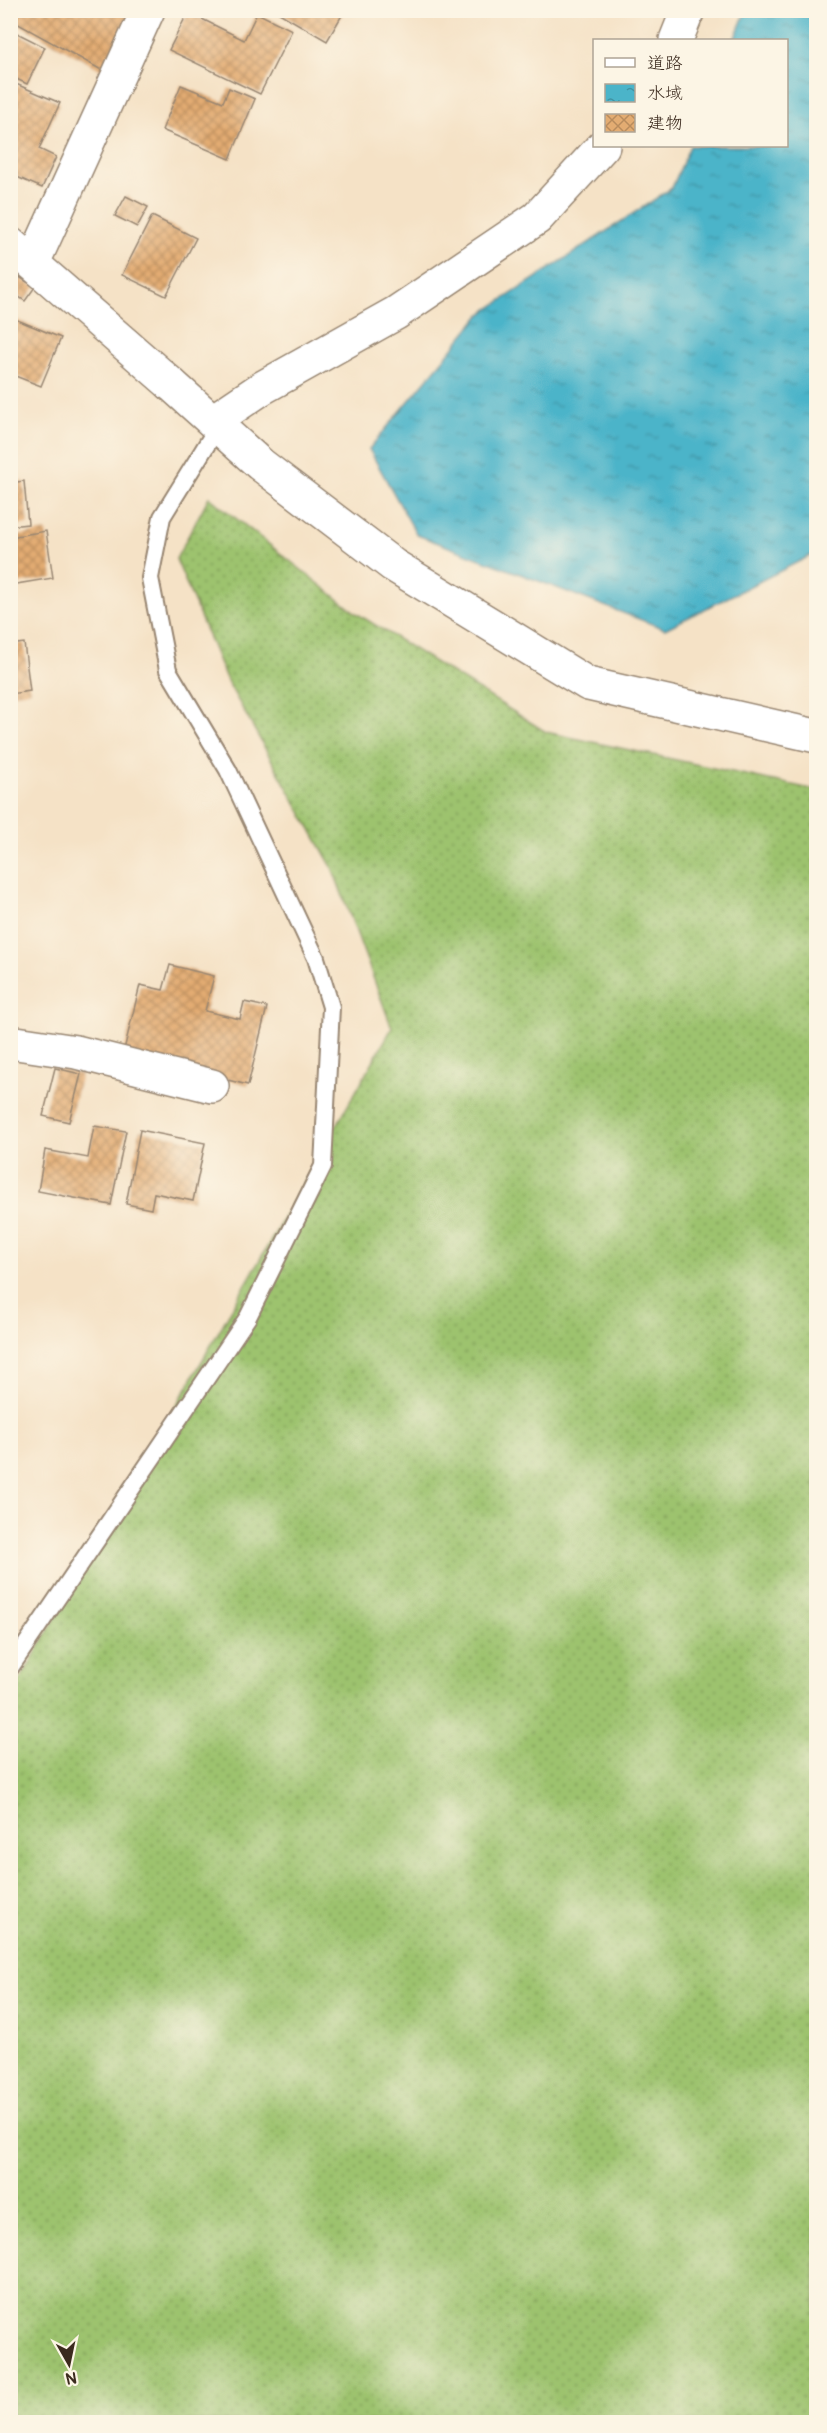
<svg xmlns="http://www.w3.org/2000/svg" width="827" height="2433" viewBox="0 0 827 2433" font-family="Pangolin,'Klee One',sans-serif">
<defs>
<pattern id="grass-dots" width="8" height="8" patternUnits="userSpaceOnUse" patternTransform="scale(1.5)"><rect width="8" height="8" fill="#9dc36e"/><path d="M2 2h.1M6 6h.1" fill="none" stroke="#819f5a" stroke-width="1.8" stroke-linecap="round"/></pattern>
<pattern id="water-ripples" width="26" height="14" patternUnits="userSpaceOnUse" patternTransform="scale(1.5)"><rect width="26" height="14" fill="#4bb4c9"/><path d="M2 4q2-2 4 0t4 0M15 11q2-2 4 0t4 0" fill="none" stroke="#4093a3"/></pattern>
<pattern id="building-cross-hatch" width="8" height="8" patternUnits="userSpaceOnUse" patternTransform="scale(1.5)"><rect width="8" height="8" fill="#e3ac72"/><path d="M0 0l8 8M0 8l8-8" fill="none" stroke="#b98c5d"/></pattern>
</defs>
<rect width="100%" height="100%" fill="#fcf5e5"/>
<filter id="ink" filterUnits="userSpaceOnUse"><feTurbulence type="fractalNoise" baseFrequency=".0167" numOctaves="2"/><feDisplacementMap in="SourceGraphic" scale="12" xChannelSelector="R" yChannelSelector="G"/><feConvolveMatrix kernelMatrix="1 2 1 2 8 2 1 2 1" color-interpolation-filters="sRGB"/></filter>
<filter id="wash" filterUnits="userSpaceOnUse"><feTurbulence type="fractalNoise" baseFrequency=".008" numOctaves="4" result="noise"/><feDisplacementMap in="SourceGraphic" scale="24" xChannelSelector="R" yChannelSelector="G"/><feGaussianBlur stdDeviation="1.35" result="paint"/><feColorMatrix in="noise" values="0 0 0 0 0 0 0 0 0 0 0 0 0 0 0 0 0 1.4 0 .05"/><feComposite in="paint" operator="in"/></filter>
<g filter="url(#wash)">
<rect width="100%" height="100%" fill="#f5e2c6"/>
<path fill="url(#grass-dots)" stroke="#6c7646" stroke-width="1.5" d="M209,497l147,116 190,119 270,58v1632h-805v-726l381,-668 -60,-161 -105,-186 -51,-122z"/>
<path fill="url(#water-ripples)" stroke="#436f74" stroke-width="1.5" d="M746,11h70v542l-151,76 -248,-94 -48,-86 112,-135 191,-126 18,-42h96v-106h-52z"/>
<g id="blocks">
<path fill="url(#building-cross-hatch)" d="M16,10h103l16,9 -30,53 -94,-52z
M274,10h71l-18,31z
M188,12l56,28 13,-27 35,17 -32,64 -91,-44z
M13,31l32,16 -18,37 -17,-8v-40z
M16,84l44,19 -21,46 17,8 -14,31 -32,-14v-77z
M181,85l42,17 6,-14 26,11 -25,60 -68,-29z
M126,196l22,11 -11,20 -22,-11z
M152,216l44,22 -30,58 -44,-21z
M10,271l25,16 -10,14 -15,-10z
M10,317l51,21 -20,48 -31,-12z
M24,481l4,43 -18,2v-43z
M46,531l7,47 -43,7v-48z
M24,643l6,48 -20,3v-49z
M170,965l44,11 -9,35 35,8 4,-17 23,5 -19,78 -125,-31 17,-69 23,5z
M55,1068l26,6 -12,48 -26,-6z
M94,1126l32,5 -15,74 -73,-14 7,-41 43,8z
M140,1130l65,13 -12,58 -39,-8 -3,16 -25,-5z"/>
</g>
</g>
<g filter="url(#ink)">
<use href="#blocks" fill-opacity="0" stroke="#988672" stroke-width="1.5"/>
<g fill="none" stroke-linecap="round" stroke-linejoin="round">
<defs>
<path id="service" d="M10,1668l238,-351 75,-151 8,-159 -15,-49 -88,-188 -60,-100 -18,-92 12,-61 55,-89"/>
<path id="minor" d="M10,244l161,140
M33,263l115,-253
M10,1042l66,10 136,34"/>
<path id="tertiary" d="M676,40l12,-30
M171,384l89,80 133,101 195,119 228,52
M213,421l49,-33 134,-75 141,-95 66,-72"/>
</defs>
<use href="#service" stroke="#988672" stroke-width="20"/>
<use href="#minor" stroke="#988672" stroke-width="36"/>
<use href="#tertiary" stroke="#988672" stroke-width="36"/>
<use href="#service" stroke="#fff" stroke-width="16"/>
<use href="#minor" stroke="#fff" stroke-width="33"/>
<use href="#tertiary" stroke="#fff" stroke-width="33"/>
</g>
</g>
<rect width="827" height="2433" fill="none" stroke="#fcf5e5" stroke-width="36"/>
<rect x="593" y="39" width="195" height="108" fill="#fcf5e5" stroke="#afa495" stroke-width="1.5"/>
<rect x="605" y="58" width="30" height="9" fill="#ffffff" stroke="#afa495" stroke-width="1.5"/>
<text x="647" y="69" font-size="18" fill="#3b2a1e">道路</text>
<rect x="605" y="84" width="30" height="18" fill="url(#water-ripples)" stroke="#afa495" stroke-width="1.5"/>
<text x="647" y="99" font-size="18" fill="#3b2a1e">水域</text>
<rect x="605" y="114" width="30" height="18" fill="url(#building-cross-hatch)" stroke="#afa495" stroke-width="1.5"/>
<text x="647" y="129" font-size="18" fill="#3b2a1e">建物</text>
<g transform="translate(69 2364) rotate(171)" stroke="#fcf5e5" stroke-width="4.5" paint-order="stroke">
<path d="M0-4.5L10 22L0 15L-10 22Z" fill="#3b2a1e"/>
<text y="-9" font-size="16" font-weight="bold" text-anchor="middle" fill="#3b2a1e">N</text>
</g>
</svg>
